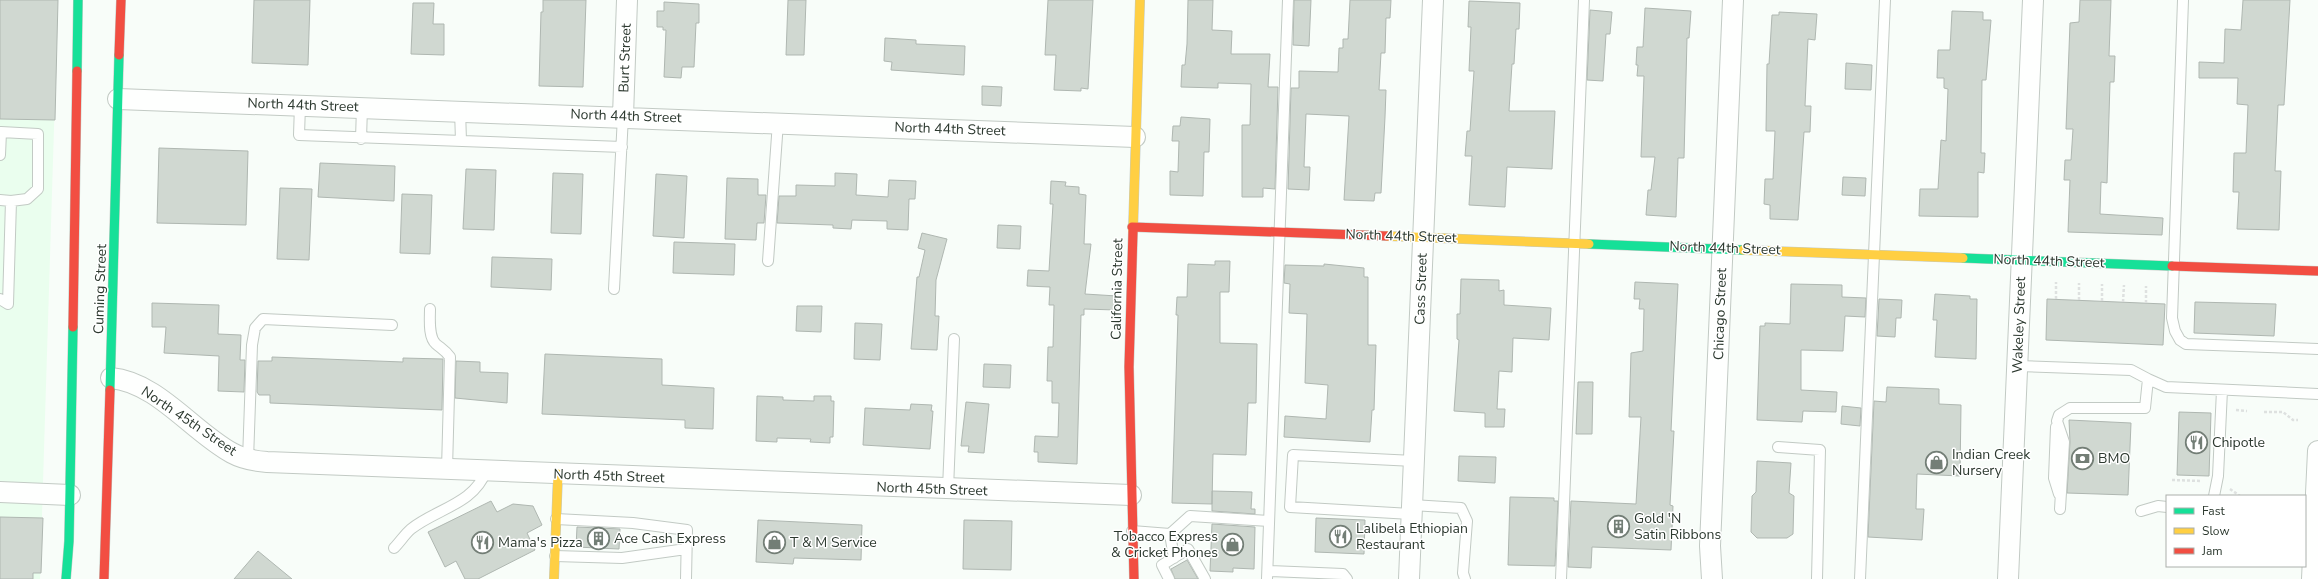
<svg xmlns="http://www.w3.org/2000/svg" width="2318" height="579" viewBox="0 0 2318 579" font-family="'Nunito Sans',sans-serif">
<rect width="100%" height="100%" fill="#f8fdf9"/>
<path fill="#eafeee" d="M0,0h58l-18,579h-40z"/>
<path fill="#d0d8d1" stroke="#afb7b1" d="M0,0h58l-3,120 -55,-1z
M254,0h56l-2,65 -56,-2z
M543,0h43l-3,87 -44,-1 2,-74h2z
M788,0h18l-2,55h-18z
M1048,0h45l-5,89 -7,-1v3l-27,-1 2,-35h-11z
M1188,0h25l-1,30 20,1 -1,23h39l-2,33h10l-3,102 -12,-1v9h-21v-72h8l1,-41 -33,-1v5l-37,-1 1,-22h3l2,-21z
M1294,0h17l-2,46 -16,-1z
M1350,0h41l-1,18h-4l-1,35h-4l-2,37h7l-1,27 -4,76h-6l-1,8 -30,-1 5,-84 -43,-2 -2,53h6l-1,23 -21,-1 3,-101h8v-17l39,1 1,-24h4v-9h5z
M2080,0h31l-2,56h6l-1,26h-4l-3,101 -6,-1 -1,32 63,4 -1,17 -94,-3 2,-52h-6l1,-20h6l2,-31h-7l4,-106 9,-1z
M2243,0h47l-6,105h-6l-3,66h6l-2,59 -42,-1 2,-37h-6l1,-39h12l2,-48 -11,-1 1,-26h-39v-16l25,1 1,-34 16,1z
M1469,1l51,2 -1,26h-3l-2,35h-2l-3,47h46l-3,58 -45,-2 -2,40 -36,-2 3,-49h-7l2,-25h3l4,-60h-5l2,-44h-3z
M664,2l35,2v19h-3l-2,44h-12l-1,11 -17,-1 2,-47h-3v-3h-6v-16h7z
M413,3h21l-1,21h11v31l-33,-1z
M1645,8l46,3 -2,27h-2l-3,120h-6l-2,59 -30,-2 2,-25h3l4,-33h-14l3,-81h-7l1,-11h-2l1,-18h6z
M1590,10l22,2 -2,22h-4l-3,47 -16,-1z
M1952,11l31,1v8h8l-5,60h-4l-1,73h4l-1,20 -6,-1v45l-59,-1 1,-27h18l3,-49 5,1 2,-52 -4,-1v-10h-7l1,-28h12z
M1779,12l38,2 -2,26 -7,-1 -3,67h6l-1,26h-6l-6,88 -28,-1v-14l-6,-1 1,-25h8l2,-48h-9l1,-67h2l3,-49h7z
M885,38l31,2v4l49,2 -1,29 -73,-5 1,-8 -8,-1z
M1846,63l26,2 -1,25 -26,-1z
M982,86l20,1 -1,19 -19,-1z
M1181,117l29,2 -1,33h-5l-1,44 -33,-1v-24l8,1 1,-31h-7l1,-15h7z
M159,148l89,3 -2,74 -89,-2z
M320,163l75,3 -1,35 -76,-4z
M466,169l30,1 -2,60 -31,-1z
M553,173l30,1 -2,60 -30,-1z
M835,173l22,1 -1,21 32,2 1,-17 27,1 -1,18h-6l-1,31 -21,-1v-8l-35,-1 -1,9 -18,-1v-3l-56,-2 2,-27h17v-11l39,1z
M656,174l31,2 -3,62 -31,-2z
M1843,177l23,1 -1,18 -23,-1z
M727,178l31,1v16h8l-2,28h-7l-1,17 -31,-1z
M1051,181l15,1 -1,4 14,1v7l7,1 -2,49h7l-6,50 32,2 -1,14 -32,-1v6h-3l-4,149 -39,-2v-10h-4l1,-16 23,1 1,-34h-7v-22h-5l1,-34h5l1,-42h-5l1,-18 -23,-1 1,-16 21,1 4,-67h-3z
M280,188l32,1 -3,71 -32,-1z
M402,194l30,1 -2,59 -30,-1z
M998,225l23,1 -1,23 -23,-1z
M922,233l25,6 -11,41 -1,36h4l-2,34 -26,-1 6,-72h2l6,-27 -7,-2z
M674,242l61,2 -1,31 -61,-2z
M492,257l60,2 -1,31 -60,-3z
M1215,261h15l-1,31h-9v51l37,1 -1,59h-8l-2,52 -33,-1 -1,50 -40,-1 6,-188h-2l1,-18h10l1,-33 27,1z
M1324,264l40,4v9h4v68h8l-2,65h-2l-2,32 -86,-5 1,-21 41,3 2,-34 -23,-2 2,-69 -18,-1 1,-29 -6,-1 1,-18 39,1z
M1461,279l38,1v11l5,-1v15l47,3 -2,32 -36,-2 -1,34 -13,-1 -2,38h8l-1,18h-19v-14l-31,-2 5,-71 -2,-1v-25h3z
M1635,282l43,2 -7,147h3l-4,74 3,1 -2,44 -79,-3 -1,21 -23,-1 3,-66 65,3 5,-87h-12l2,-64 12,-2 1,-42h-5l1,-10h-6z
M1791,284l51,1v12l24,1 -1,19 -20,-1 -2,35 -42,-1v40l36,2 -1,20 -33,-1 -1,11 -45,-2 3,-94h5v-3l25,1z
M1935,294l35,2v3h7l-1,60 -41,-2 2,-37h-4z
M1879,299l23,1 -1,18h-5l-1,19 -18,-1z
M2047,299l118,5 -2,41 -117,-5z
M2195,302l81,2 -2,32 -80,-3z
M152,303l67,2 -1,29 23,1 -1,25h5l-1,32 -26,-1 1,-35 -55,-3 2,-26h-14z
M797,306h25l-1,26 -25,-1z
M855,323l27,1 -2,36 -26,-1z
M545,354l117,5v26l52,3 -1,41 -28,-1v-8l-143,-6z
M272,357l131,5v-4l40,1 -1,51 -172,-7v-8h-11l-2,-3 1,-31h14z
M456,361l24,1v10l28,1 -1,30 -52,-5z
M984,364l27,1 -1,23 -27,-1z
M1578,382h15l-1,52h-16z
M1887,387l52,2v15l22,1 -1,71 -43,-2 -1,35h8l-2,31 -54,-3 6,-136 12,1z
M757,396l26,1v3l31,1v-5h17v5h3l-1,36h-3v6l-20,-1 1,-3 -34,-1v4l-21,-1z
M966,402l23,2 -5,49 -16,-1 1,-6h-8z
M911,404l21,1 -1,6h2l-3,38 -67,-4 2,-37 45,2z
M1842,406l19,2 -1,18 -19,-2z
M2179,412l32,1 -2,63 -32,-1z
M2069,420l62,3 -3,72 -61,-2 3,-51z
M1459,456l37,1 -1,26 -37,-2z
M1757,461l34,2 -2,30 5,3 -1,38 -6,4h-30l-6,-6 1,-36 4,-4z
M1212,491l40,1 -1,17h4v5l-43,-3z
M1510,497l44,1v3h4l-3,65 -47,-1z
M491,501l6,11 16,-8 20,2 9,19 -15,8 8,17 -57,29h-13l-9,-18 -11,6 -17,-35z
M0,517l43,1 -2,55h-8v6h-33z
M1316,518l49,2 -1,34 -49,-2z
M758,520l104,5 -1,35 -67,-2 -1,6 -37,-2z
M964,520l48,1 -1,49 -48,-1z
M1212,524l43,3 -1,42 -21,-1v4l-23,-1z
M577,527l43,2 -1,20 -43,-2z
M258,551l34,28h-58z
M1187,560l11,19h-23l-4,-10z"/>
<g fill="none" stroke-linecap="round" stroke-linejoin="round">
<defs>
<path id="lane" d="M2183,0l-11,318 3,13 5,9 6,4 132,5
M300,105l-1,30 323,12
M460,110l1,31
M361,139l1,-32
M0,155l1,-23 37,2v55l-11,10 -16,2
M0,200l11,1 -3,103 -8,-5
M768,261l10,-139
M614,289l9,-173
M430,309c0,10 -2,28 6,35 6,5 9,6 14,13l-3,112
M2017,366l114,4 17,9 -3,29h-75l-11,7 -2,6 7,21 -4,67
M2148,379l18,8 152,7
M2056,427l-2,51 5,16
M1778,447l42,3 -3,129
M248,460l4,-115 3,-17 8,-9 129,6
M948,489l6,-150
M2214,496l4,-20 4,-86
M1412,505l49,3 6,13 -4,52 2,6
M2141,511l17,-5 9,1
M1411,514l-121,-7 3,-52 121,6
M556,519l77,4 54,7 -1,49
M1132,531l38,3
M394,548c6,-6 11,-14 17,-19 25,-20 63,-25 75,-58
M555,556l67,2 64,-9
M1174,558l-4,-24 20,-18 79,5
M1268,571l75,3 4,5
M1169,579l-7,-14 26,-16 17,30
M1267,579l21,-579
M1561,579l23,-579
M1860,579l25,-579"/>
<path id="street" d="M118,99l1017,38
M623,116l4,-116
M111,378c46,4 82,54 121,75 11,6 22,8 35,9l864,33
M0,492l70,3
M1409,579l24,-579
M1712,579l-2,-33 23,-546
M2008,579l25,-579
M2312,579l6,-128"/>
<path id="fast" d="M77,71l1,-71
M1589,244l154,6
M1963,258l209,8
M110,390l9,-335
M66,579l3,-38 4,-214"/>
<path id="slow" d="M1133,231l7,-231
M1387,236l202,8
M1743,250l220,8
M554,579l4,-105"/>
<path id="jam" d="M119,55l2,-55
M1132,227l255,9
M1133,231l-4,136 5,212
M2172,266l146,5
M73,327l4,-256
M104,579l6,-189"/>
</defs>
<use href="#lane" stroke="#c2cac4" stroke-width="12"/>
<use href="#street" stroke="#c2cac4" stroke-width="22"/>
<use href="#fast" stroke="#c2cac4" stroke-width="10"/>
<use href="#slow" stroke="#c2cac4" stroke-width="10"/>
<use href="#jam" stroke="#c2cac4" stroke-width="10"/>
<path stroke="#dee1e0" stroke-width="2.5" stroke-dasharray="3 2" stroke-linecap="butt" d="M2056,299v-17
M2079,300v-17
M2102,301v-17
M2123,302l1,-17
M2146,303v-17
M2236,410l11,1
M2264,412h19l10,8h5
M2172,480l30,1
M2230,489l10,7"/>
<use href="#lane" stroke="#fefffe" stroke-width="10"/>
<use href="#street" stroke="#fefffe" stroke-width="20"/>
<use href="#fast" stroke="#16e098" stroke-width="9"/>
<use href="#slow" stroke="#ffcf43" stroke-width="9"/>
<use href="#jam" stroke="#f24e42" stroke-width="9"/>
</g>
<defs>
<symbol id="restaurant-ring" viewBox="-11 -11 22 22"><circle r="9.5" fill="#fff" stroke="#737e76" stroke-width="1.5"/><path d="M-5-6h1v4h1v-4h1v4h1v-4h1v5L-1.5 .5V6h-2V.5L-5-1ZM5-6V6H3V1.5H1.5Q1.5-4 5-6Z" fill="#737e76"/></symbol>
<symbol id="bank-ring" viewBox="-11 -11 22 22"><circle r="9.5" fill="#fff" stroke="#737e76" stroke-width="1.5"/><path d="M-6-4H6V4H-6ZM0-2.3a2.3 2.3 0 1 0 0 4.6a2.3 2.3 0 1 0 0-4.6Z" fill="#737e76"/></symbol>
<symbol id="shop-ring" viewBox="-11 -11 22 22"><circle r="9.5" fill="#fff" stroke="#737e76" stroke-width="1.5"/><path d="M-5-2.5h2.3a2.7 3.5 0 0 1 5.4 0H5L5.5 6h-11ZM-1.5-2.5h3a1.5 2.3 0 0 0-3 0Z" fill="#737e76"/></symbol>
<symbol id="building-ring" viewBox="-11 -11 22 22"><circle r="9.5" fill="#fff" stroke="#737e76" stroke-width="1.5"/><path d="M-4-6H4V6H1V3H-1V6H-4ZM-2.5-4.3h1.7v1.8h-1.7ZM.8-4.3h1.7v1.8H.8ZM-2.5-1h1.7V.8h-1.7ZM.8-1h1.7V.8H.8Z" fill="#737e76"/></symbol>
</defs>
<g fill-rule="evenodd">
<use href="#restaurant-ring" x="2184" y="430" width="25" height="25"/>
<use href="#bank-ring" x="2070" y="446" width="25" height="25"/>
<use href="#shop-ring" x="1924" y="450" width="25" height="25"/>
<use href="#building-ring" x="1606" y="514" width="25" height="25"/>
<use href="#restaurant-ring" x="1328" y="524" width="25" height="25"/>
<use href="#building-ring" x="586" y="526" width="25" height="25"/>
<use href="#restaurant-ring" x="470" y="530" width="25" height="25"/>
<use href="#shop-ring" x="762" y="530" width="25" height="25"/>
<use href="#shop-ring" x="1220" y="532" width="25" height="25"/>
</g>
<g text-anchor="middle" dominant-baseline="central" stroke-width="3" stroke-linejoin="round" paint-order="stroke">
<g font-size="14" fill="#2c392f" stroke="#fff">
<text transform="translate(625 58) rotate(-88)">Burt Street</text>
<text transform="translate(303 105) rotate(2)">North 44th Street</text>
<text transform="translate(626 116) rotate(2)">North 44th Street</text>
<text transform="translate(950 129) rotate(2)">North 44th Street</text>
<text transform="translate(1401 236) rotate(2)">North 44th Street</text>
<text transform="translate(1725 248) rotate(2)">North 44th Street</text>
<text transform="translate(2049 261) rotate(2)">North 44th Street</text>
<text transform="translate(100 289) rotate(-88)">Cuming Street</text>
<text transform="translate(1117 289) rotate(-89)">California Street</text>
<text transform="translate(1421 289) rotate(-88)">Cass Street</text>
<text transform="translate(1720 314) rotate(-88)">Chicago Street</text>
<text transform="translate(2019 325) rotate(-88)">Wakeley Street</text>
<text transform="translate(189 421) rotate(34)">North 45th Street</text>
<text transform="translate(609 476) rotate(2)">North 45th Street</text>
<text transform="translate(932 489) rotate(2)">North 45th Street</text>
</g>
<g font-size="14" fill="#2c392f" stroke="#fff" text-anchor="start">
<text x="2212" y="442">Chipotle</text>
<text x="1952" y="454">Indian Creek<tspan x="1952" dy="16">Nursery</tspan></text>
<text x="2098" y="458">BMO</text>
<text x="1634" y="518">Gold 'N<tspan x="1634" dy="16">Satin Ribbons</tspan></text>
<text x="1356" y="528">Lalibela Ethiopian<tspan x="1356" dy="16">Restaurant</tspan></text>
<text x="1218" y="536" text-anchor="end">Tobacco Express<tspan x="1218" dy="16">&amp; Cricket Phones</tspan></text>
<text x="614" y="538">Ace Cash Express</text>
<text x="498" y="542">Mama's Pizza</text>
<text x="790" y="542">T &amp; M Service</text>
</g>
</g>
<rect x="2166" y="495" width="140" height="72" fill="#ffffff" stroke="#abb0ac"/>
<rect x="2174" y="508" width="20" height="6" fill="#16e098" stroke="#abb0ac"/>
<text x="2202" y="515" font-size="12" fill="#2c392f">Fast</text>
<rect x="2174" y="528" width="20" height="6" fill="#ffcf43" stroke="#abb0ac"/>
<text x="2202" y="535" font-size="12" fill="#2c392f">Slow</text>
<rect x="2174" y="548" width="20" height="6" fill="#f24e42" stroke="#abb0ac"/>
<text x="2202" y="555" font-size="12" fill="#2c392f">Jam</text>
</svg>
